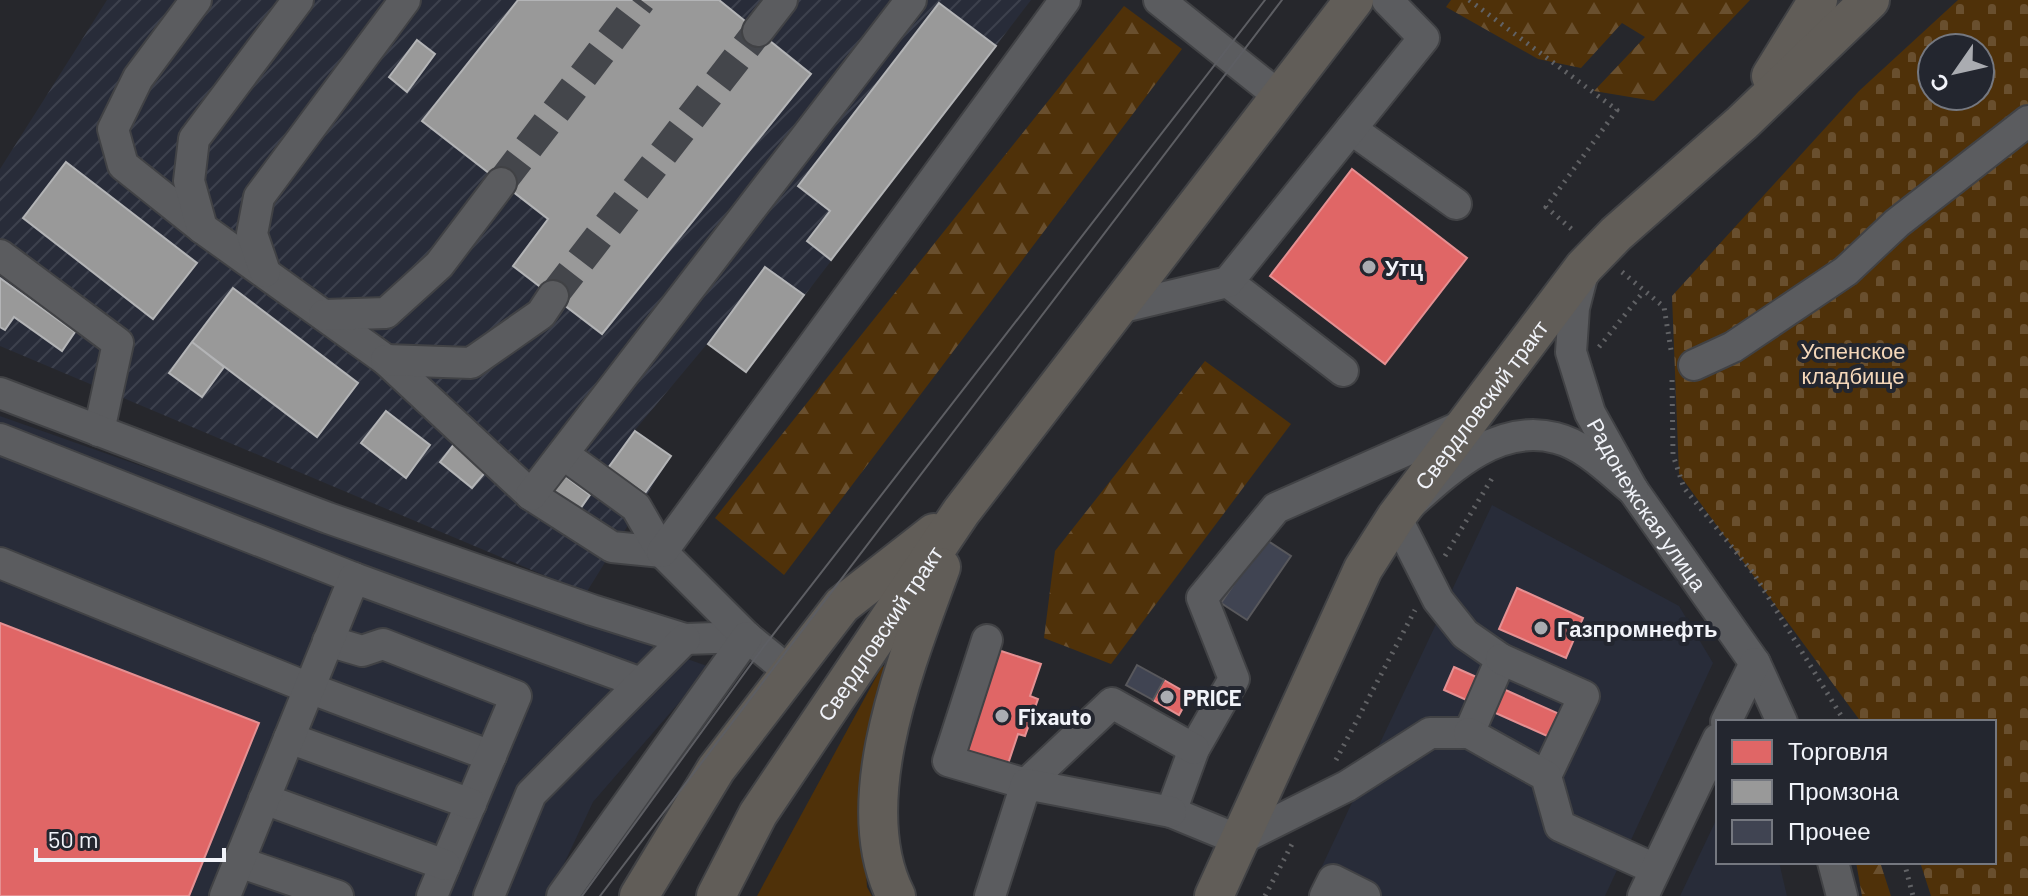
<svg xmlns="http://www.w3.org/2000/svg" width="2028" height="896" viewBox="0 0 2028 896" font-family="Barlow,sans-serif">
<defs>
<pattern id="industrial-furrows" width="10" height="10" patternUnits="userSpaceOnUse" patternTransform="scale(2)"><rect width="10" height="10" fill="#282c39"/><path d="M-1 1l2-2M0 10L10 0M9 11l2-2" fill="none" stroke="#3d414d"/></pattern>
<pattern id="forest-firs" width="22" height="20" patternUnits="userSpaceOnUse" patternTransform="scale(2)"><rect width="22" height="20" fill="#4f3109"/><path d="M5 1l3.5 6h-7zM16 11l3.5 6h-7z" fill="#694f2e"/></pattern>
<pattern id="cemetery-stones" width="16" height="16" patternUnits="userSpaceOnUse" patternTransform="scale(2)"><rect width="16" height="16" fill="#4f3109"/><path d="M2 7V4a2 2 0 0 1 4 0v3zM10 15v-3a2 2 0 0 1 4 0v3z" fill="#694f2e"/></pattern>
</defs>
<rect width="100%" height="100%" fill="#26272c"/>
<path fill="#282c39" d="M0,416l710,251 -117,135 -44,94h-549z
M1492,505l187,101 34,57 -108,233h-297z
M1718,816v46h61l8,34h-107z"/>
<path fill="url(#industrial-furrows)" d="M107,0h924l-285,372 -39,-28 -72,86 36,26 -85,137 -586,-247v-177z"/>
<path fill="#4f3109" d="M894,659l-34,129 7,99 5,9h-115l124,-228z"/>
<path fill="url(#forest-firs)" d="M1451,0h299l-96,101 -60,-10 51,-54 -23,-14 -41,45 -43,-9 -92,-52z
M1124,6l58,43 -398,526 -69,-57z
M1205,361l86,63 -180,240 -67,-26 11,-87z
M1856,862h24l11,34h-29z"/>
<path fill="url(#cemetery-stones)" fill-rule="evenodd" d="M1958,0h70v896h-97l-11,-34h74v-140h-133l-182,-248 -7,-178 187,-205zM1932,48h48v48h-48z"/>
<path fill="#e06666" stroke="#e59092" stroke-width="2" d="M1352,169l115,89 -82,106 -115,-88z
M1517,588l66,30 -17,40 -67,-29z
M0,623l259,100 -70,173h-189z
M995,649l46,15 -11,32 8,3 -13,37 -7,-2 -11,33 -46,-15z
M1454,667l121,54 -10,23 -121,-54z
M1164,680l26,15 -11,20 -26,-15z"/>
<path fill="#999" stroke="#b3b4b6" stroke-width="2" d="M518,0h201l92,74 -209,260 -89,-68 35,-47 -126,-98z
M939,3l57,43 -165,214 -24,-19 23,-30 -32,-25z
M417,40l18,14 -28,38 -18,-15z
M66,162l131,101 -44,56 -130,-101z
M765,267l39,28 -58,77 -38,-28z
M0,278l75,54 -13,19 -48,-34 -9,13 -5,-3z
M233,288l125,95 -41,54 -125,-95z
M192,342l32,25 -22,30 -33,-24z
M386,411l44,34 -24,33 -45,-35z
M635,431l36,25 -26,37 -37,-25z
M455,443l33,26 -16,19 -32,-26z
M561,473l29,22 -12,17 -29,-23z"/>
<path fill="#404452" stroke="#58585c" stroke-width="2" d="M1265,539l26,17 -44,64 -26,-17z
M1137,665l27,15 -11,20 -27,-15z"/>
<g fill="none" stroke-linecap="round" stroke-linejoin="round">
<path stroke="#44464b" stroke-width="30" stroke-dasharray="30 15" stroke-linecap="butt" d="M501,183l140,-183
M553,296l205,-265"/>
<defs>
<g id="minor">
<path d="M196,0l-58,78 -25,51 10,36 79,63"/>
<path d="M298,0l-104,139 -5,42 13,47 184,132 145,135 81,52 50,5"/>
<path d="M1159,0l120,96"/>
<path d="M758,31l24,-31"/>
<path d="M1351,129l105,75"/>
<path d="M0,255l118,88 -19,88"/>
<path d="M265,272l-13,-38 7,-37 146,-197"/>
<path id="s1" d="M1583,273l-9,35 -3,44 19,61 43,77 122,173 27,59"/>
<path d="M1228,282l115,89"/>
<path d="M1115,309l113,-27 196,-244 -37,-38"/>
<path d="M324,315l62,-2 53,-48 62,-82"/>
<path d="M386,360l85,3 70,-49 12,-18"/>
<path d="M1694,365l39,-18 113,-76 51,-48 131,-102"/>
<path d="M0,393l328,125 264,92 93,29 62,-2"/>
<path d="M1466,424l-190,84 -74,90 32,81 -40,70 -23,63 68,28 108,-54 83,-53h39l32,-74 -36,-25 -27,-34 -42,-83c44,-38 96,-96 160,-79 29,7 55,34 77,52"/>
<path d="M0,439l354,139"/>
<path d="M563,454l73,53 26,45 85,85 44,36"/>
<path d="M531,495l380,-495"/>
<path d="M662,552l403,-552"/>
<path d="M0,563l309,125 182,68"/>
<path d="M987,640l-39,121 78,23 86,-81 82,46"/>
<path d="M328,641l34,10 21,-7 133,52 -84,200"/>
<path d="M1501,659l83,37 -38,80"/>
<path d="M1726,722l29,-59"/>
<path d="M1469,733l77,43 14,50 95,43"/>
<path d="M289,738l182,66"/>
<path d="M264,799l181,66"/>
<path d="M239,862l99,34"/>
<path d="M1833,862l9,34"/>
<path d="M225,896l129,-318 287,105"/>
<path d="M489,896l42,-102 154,-155"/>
<path d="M562,896l185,-259"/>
<path d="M990,896l36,-112 145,28"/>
<path d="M1325,896l8,-16 32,16"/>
<path d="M1643,896l75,-157"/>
</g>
<g id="major">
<path d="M1771,76l47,-76"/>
<path d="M639,896l77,-127 126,-164 92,-72"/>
<path id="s2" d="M716,896l42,-82 203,-302 393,-512"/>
<path d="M896,896c-48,-94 12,-238 45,-329"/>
<path id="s3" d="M1214,896l149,-327 33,-52 188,-250 32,-33 126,-111 128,-123"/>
</g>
</defs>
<use href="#minor" stroke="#414245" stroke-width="34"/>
<use href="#major" stroke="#414245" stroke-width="42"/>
<path stroke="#616265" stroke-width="5" stroke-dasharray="2 6" stroke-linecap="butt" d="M1469,0l148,110 -71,97 29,25
M1622,272l42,35 7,43
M1599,347l45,-56
M1672,380l1,75 11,33 70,86 91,148
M1445,556l49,-81
M1336,760l79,-150
M1904,862l9,34
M1265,896l27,-52"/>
<use href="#minor" stroke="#5b5c5f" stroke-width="30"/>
<use href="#major" stroke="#615d58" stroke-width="38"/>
<path stroke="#5d5e63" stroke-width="2" d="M582,896l180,-247 503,-649
M600,896l682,-896"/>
</g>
<g fill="#aaacb1" stroke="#23262f" stroke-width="3">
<circle cx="1369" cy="267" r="8"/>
<circle cx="1541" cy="628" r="8"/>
<circle cx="1167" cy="697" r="8"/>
<circle cx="1002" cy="716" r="8"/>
</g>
<g text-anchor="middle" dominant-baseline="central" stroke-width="8" stroke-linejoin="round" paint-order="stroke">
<g font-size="22" font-weight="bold" fill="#f1f3f9" stroke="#23262f" text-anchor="start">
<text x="1385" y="267">Утц</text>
<text x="1557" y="628">Газпромнефть</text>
<text x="1183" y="697">PRICE</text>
<text x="1018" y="716">Fixauto</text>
</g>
<g font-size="22" fill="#f5d7b9" stroke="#23262f">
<text x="1853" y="350">Успенское<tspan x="1853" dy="25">кладбище</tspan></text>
</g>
<g font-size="22" fill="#f1f3f9" stroke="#23262f">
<text stroke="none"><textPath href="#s3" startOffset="562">Свердловский тракт</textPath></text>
<text stroke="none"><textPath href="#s1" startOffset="252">Радонежская улица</textPath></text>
<text stroke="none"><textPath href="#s2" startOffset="310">Свердловский тракт</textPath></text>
</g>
</g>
<rect x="1716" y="720" width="280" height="144" fill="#23262f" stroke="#757880" stroke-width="2"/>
<rect x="1732" y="740" width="40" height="24" fill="#e06666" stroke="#757880" stroke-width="2"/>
<text x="1788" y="760" font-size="24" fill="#f1f3f9">Торговля</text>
<rect x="1732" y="780" width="40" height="24" fill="#999999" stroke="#757880" stroke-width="2"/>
<text x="1788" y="800" font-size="24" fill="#f1f3f9">Промзона</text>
<rect x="1732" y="820" width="40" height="24" fill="#404452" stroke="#757880" stroke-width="2"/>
<text x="1788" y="840" font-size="24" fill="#f1f3f9">Прочее</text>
<g transform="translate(1956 72) rotate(236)"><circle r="38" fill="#23262f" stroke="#757880" stroke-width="2"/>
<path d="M0-6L14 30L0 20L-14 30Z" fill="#aaacb1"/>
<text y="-12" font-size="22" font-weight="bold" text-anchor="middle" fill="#f1f3f9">С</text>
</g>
<path d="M36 848v12h188v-12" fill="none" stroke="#f1f3f9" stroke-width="4"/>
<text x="48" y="848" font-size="24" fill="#f1f3f9" stroke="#23262f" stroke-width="6" paint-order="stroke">50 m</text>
</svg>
